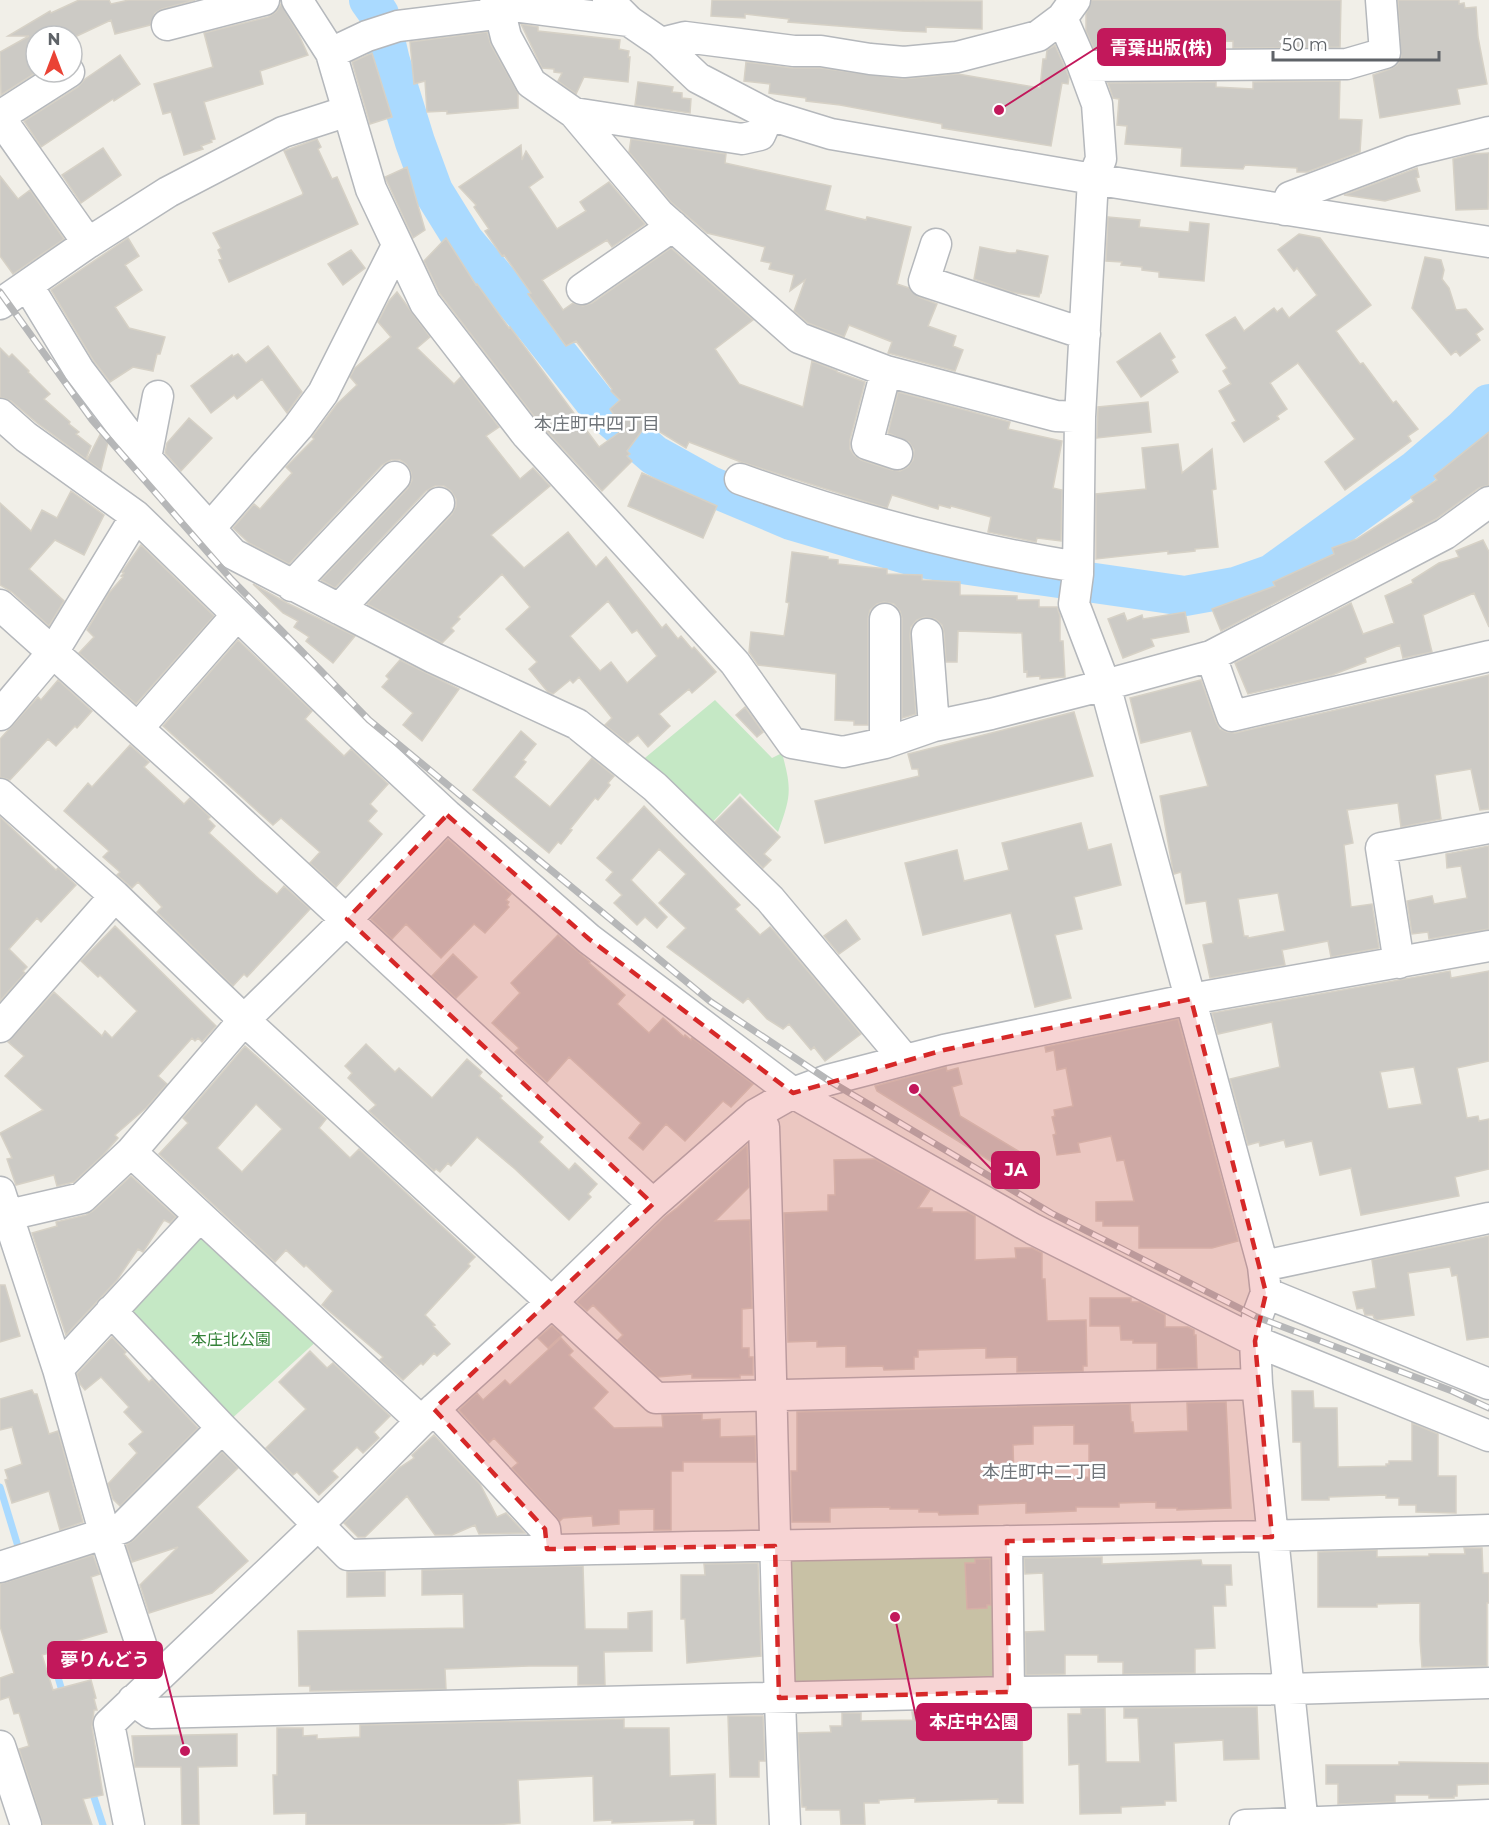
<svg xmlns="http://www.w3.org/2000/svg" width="1489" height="1825" viewBox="0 0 1489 1825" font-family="Montserrat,'Noto Sans JP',sans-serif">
<rect width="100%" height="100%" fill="#f1efe8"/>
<path fill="#c5e8c5" d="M715,700l57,58 10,-5c10,37 9,43 -4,79l-38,-39 -35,37 -65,-68z
M204,1232l115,107 -91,83 -109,-111z
M998,1551l-4,134 -191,2 -10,-6 -6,-117 6,-10z"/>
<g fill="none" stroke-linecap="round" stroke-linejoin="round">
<path stroke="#aadaff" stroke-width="7" d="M0,1487l20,66
M48,1644l15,50
M91,1788l12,37"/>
<path stroke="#aadaff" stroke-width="40" d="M369,0l10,14 11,47 25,81 18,49 31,50 72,86 64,81 54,47 56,31 81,34 129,38 265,38 50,-9 37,-13 144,-104 48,-41 25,-25"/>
</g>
<path fill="#cccac5" stroke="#d6d1c6" stroke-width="1.5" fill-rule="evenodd" d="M79,0h30l2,4 18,-4h66l-33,9 -7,4 -5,12 -35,9 -4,-14 -34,16h-41l1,36 -36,23 -1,-43 29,-16h-21l42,-25 1,2z
M712,0l270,1v28l-56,-2v5l-24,-1 -114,-9 1,-3 -44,-5v4l-34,-2z
M1092,0h249l-1,47 -107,1v-7l-52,3v-4h-61v8l-26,1 -8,-18v-17z
M1398,0h61v4l5,-1 1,5 11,-1 2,30 9,47 -30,5 3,15 -80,14 -7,-43 17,-6 7,-4 4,-6z
M281,4l18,31 9,20 -48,16 3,13 -59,18 11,37 -4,1 1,2 -11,4 2,3 -19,6 -13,-43 -8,2 -9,-30 59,-17 -9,-34 64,-16 8,-5z
M521,24l17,3v4l82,9 -1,9 10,2 -1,6h2l-2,25 -44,-5 -8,17 -18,-13 4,-8 -8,-1v-3l-12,-1z
M487,32l4,13 27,48v15l-71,6v-3l-20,1 -2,-31 -11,3 -4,-42z
M1055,45l14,32 -1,7 -6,-1 -11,63 -109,-18v-4l-102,-19 -34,-4v-3l-37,-5 1,-9 -26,-3 2,-19 46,6h28l82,11 56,-5 82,14 3,-29h3l1,-9z
M372,53l20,64 -22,7 -18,-62z
M120,55l20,29 -26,17 -1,-2 -72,48 -17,-26 54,-34 7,-8z
M1340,81l-1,38 23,1 -2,32 -53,20h-10v-4l-52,-3 -2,4 -62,-3 1,-18 -57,-4 2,-18 -10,-1 2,-26 -6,-1 -5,-15 108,-1v5l37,2v-7z
M638,82l35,5 -1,5 10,1v5l9,1 -1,14 -55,-8z
M317,139l4,8 -3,2 14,30 5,-2 21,47 -129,58 -10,-22 3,-1 -4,-9 3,-2 -8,-15 89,-38 1,-2 -19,-42z
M631,139l95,15 -1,9 106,23 -6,24 41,10 1,-3 44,10 -14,57 12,4 10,9 18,7 -9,22 28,10 -3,10 10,4 -8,21 -67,-18 4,-11 -43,-17 -5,12 -36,-14 -14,-12 11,-31 -15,11 4,-16 -25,-6 2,-6 -10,-2 4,-14 -58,-14 -36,-31 -42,-50z
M521,145l1,15 4,-9 17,26 -14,10 28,42 29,-18 -6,-9 29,-20 36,42 -33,23 -5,-7 -65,40 21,30 10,-7 10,3 9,-3 79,-55 82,72 -38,29 24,35 64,23 9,-46 25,10v1l28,10 -15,58v9l4,6 7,5 31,10 8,1 8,-4 5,-7 1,-10 -5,-8 -21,-9 10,-41 112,30 -2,7 54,12 -9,47 9,2 -1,51 -24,-3 -1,4 -48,-10 3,-15 -40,-11 -1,2 -11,-3 -1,4 -46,-14 -5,13 -17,-5 -129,-41 -52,-20 -3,6 -39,-24 -20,27 3,3 -3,2 5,5 -30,30 -62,-67 -100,-130 -16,-33 22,-23 30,47 1,-1 32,44 1,-1 89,120 25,-18 -14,-20 10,-9 -9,-9 1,-2 -36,-48 -10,5 -38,-52 3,-1 -27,-38 -2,1 -17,-25 4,-2 -15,-22 2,-2 -17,-18z
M103,148l18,27 -40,28 -19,-28z
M1489,153l-1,56 -32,1 -3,-51 19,-5z
M407,167l18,63 -12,8 -28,-61z
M1417,168l2,9 -3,1 4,13 -35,10 -41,-6z
M0,176l18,23 12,-9 34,49 -51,35 -13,-18z
M1108,217l32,3 -1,7 50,5 1,-10 19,2 -5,57 -45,-4v-5l-17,-2v-3l-21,-2 1,-3 -16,-1z
M1299,234l21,4 51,67 -35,26 24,33 3,-1 30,40 3,-2 22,28 -10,7 3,5 -66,49 -20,-28 30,-23 -57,-76 -28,20 17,26 -10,7 2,3 -35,23 -12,-19 4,-2 -17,-30 12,-7 -8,-13 4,-3 -21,-33 29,-18 9,14 30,-23 3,4 5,-4 7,10 28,-23 -20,-27 -3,3 -16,-21z
M128,238l11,18 -14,9 17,25 -27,17 14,21 36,9 -5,17h-3l-4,17 -20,-4 -23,15 -17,-22 -42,-70z
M980,247l29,6h7l1,-3 31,6 -7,37h-1l-1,4 -28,-5 -37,-13z
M351,250l14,18 -22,17 -15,-21z
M1425,257l16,3 3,10 -2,9 7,9 7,22 10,-1 17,20 -7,5 4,6 -20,16 -4,-5 -5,4 -39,-47z
M397,292l33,45 -13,11 37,36 7,-7 38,50 -13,9 34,43 13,-11 17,18 -59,49 33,33 44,-36 28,35 10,-10 56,71 4,-4 12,15 3,-3 11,13 2,-2 22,25 -24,21 -3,-4 -30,25 11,12 -22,21 -10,-12 -10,8 -23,-18 7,-7 -33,-41 -6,6 -3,-3 -17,14 -5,-2 -19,-23 8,-7 -31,-33 24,-22 -28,-33 -44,43 2,2 -9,9 3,3 -12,12 -75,-39 85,-90 4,-8v-7l-5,-8 -7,-5h-9l-9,5 -91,97 -14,-8 87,-92 4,-8 -1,-8 -5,-8 -6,-4h-9l-9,5 -93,99 -40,-21 -16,-15 21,-24 6,5 32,-36 -6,-6 28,-28 -2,-2 25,-33 20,-19 -7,-8 5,-9 36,-31 -13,-15 11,-21zM608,601l24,32 5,-3 20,26 -30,27 -16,-21 -11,9 -30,-35z
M1160,333l15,24 -4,3 7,12 -37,25 -24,-35z
M268,346l34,46 -15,21 -25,-34 -25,20 -3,-4 -23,18 -20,-27 41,-31 1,2 5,-3 8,9z
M0,348l9,9 3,-3 17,17 -1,1 22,22 -6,5 26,23 -1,2 10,8 -3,2 15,12 -5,13 -49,-36 -26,-22 -11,-4z
M1148,402l3,30 -54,6 1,-31z
M189,418l23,20 -31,33 -16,-18 2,-10z
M103,429l6,9 -8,32 -14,-10z
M1489,432v53l-10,3 -43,31 -215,112 -9,-22 63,-23 -2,-4 61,-28 -2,-6 25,-9 57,-37 -3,-5 26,-17 -3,-4z
M1178,444l4,29 30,-24 4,40 -4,1 6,57 -23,2v2l-27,3v-3l-72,8v-65l50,-5 -4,-41z
M642,473l75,33 -14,32 -75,-32z
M71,491l33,24 -20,40 -29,-15 -26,29 35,32 -15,25 -37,-34 -12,-7v-82l31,28 11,-21 15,8z
M1483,540l6,12v75l-15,-34 -51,22 9,37 -29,6 -3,-13 -35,13 1,4 -34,13 -84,19 -13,-31 116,-60 12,31 31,-11 -9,-27 28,-13 -1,-3 27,-17 20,-6 -3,-6z
M141,545l73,71 -78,88 -57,-51 15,-16 -7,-7 22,-37 14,-16 -2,-1 3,-3 -2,-1z
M792,552l36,5v2l10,1v4l49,5v5l35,1v5l38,2v13l57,1v4h22v7h18l3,9v25h3l2,36 -25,2v-3l-13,1v-6l-3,1 -2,-39 -64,-2 -1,31h-11l-2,-29 -2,-8 -7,-6 -10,-2 -8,3 -6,7 -1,8 6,79 -14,4v-100l-2,-7 -6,-7 -10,-2 -7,2 -7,6 -2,8v107h-14v-4l-19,-1 1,-46 -78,-9 -9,-13 2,-20 33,4 5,-33 -3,-1z
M253,584l34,19 68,33 -22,27 -27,-22 3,-4 -15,-10 4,-6 -15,-8z
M1185,612l4,20 -38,7 3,7 -31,12 -15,-39 16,-6 3,8 15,-6 1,4z
M238,640l74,71 -7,8 39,37 7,-7 37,35 -18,20 7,7 -9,10 14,13 -46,53 -26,-24 10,-11 -39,-34 -8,7 -110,-99z
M400,660l59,29 -37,52 -19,-16 10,-12 -31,-26 7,-8 -3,-3z
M1489,675v134l-9,1 -9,-41 -36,6 6,44 -40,8 -3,-24 -51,7 6,33 -9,2 7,62 21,-3 7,44 -48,9 -3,-16 -46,9 3,15 -75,13 -7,-33 10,-2 -7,-42 -20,3 -5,-32 -7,2 -1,-3 -13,-75 48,-10 -17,-55 -50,12 -11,-45 71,-18 15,42 4,7 7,3 8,1zM1278,893l7,38 -37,7v-2h-4l-6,-37z
M58,680l34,31 -15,17 -2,-2 -19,20 -8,-7 -38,41 -10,-3v-38l38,-42 3,3z
M745,707l18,25 -6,5 -21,-22z
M1074,712l19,64 -268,67 -10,-42 104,-25 -1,-7h-6l-4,-15z
M521,731l15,13 -13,16 3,2 -12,15 36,30 42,-49 22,18 -6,7 2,2 -12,15 -3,-2 -25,31 2,1 -11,14 -3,-2 -9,11 -76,-63z
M130,745l19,17 -5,5 40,37 6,-6 20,19 -2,2 7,7 -6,7 50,46 18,15 7,-8 26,23 -63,68 -3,-3 -11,12 -76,-74 5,-5 -24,-25 -6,6 -15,-13 3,-3 -17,-15 6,-6 -45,-40 24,-28 4,4z
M740,797l40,40 -16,17 7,6 -8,8 -48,-46z
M644,806l96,99 -5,4 25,26 10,-8 4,4 87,103 -36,27 -11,-14 -3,3 -22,-26 -6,5 -16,-10 -19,-21 -5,5 -76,-56 19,-19 -27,-25 27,-29 -27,-25 -28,31 36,37 -10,11 -12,-11 -8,8 -23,-22 8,-8 -16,-15 7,-8 -16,-14z
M0,817l56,53 2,-2 18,17 -35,37 -4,-4 -28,31 18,18 -4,4 2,2 -25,28z
M1081,823l7,27 23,-6 10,41 -47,12 8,32 -27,6 16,63 -36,9 -24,-94 -88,22 -18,-72 52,-13 7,31 45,-11 -7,-27z
M448,839l63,55 -5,6 3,2 -2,3 2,2 -24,26 -11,-9 -33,34 -35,-34 -14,15 -21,-20z
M1489,846v83l-60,10 -1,-7 -16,2 -5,-33 25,-5 2,8 33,-6 -6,-32 -14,2 -1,-14z
M846,920l14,19 -21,15 -15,-18z
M115,926l101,100 -14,16 -4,-4 -3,3 -3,-3 -34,38 9,8 -21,24 -31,27 3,3 -15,17 -29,27 -17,4 -3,-11 -38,10 -9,-26 5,-1 -12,-25 43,-23 -38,-34 19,-20 -16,-14 46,-50 48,44 3,-5 7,7 25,-27 -37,-36 -2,2 -17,-16z
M558,935l32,27 -1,1 36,32 -8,9 32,29 14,-15 21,19 1,-2 6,5 1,-2 61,46 -22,23 -8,-6 -38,40 -19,-17 -23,26 -14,-12 12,-15 -72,-66 -22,25 -32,-30 4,-4 -27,-25 28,-30 -9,-10z
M453,954l24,23 -21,21 -24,-22z
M1450,971l1,7 38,-7v90l-32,7 10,50 11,-2 1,5 10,-2v50l-34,8 4,19 -98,19 -10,-47 -31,7 -8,-34 -26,6 -2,-7 -24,6 -1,-4 -11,3 -18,-66 50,-12 -8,-45 -54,12 -6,-21zM1414,1067l8,37 -34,5 -8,-37z
M1178,1019l60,222 -26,7h-73v-22h-36v-5h-7v-19l38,-1 -10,-41 -7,1 -6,-25 -33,7 2,9 -23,3 -4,-20 3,-1 -4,-17 3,-1 -1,-6 19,-4 -7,-38 -9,2 -3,-20 -8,2 -1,-5z
M366,1044l29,28 4,-4 33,30 35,-39 15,13 -3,4 23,20 -2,2 43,39 -4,5 30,28 6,-7 22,21 -9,10 3,3 -22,23 -54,-51 -38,-32 -26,29 -3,-3 -8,9 -4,-3 -2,2 -65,-60 7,-6 -28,-27 4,-5 -7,-7z
M245,1046l81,73 -7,9 31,30 9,-9 116,108 -7,7 2,2 -45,49 10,10 -2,1 17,18 -13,12 -3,-3 -11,12 -2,-2 -18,17 -23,-20 3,-3 -61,-52 11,-14 -27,-26 -2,2 -18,-17 -11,12 -116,-108 29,-31 -5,-5zM256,1104l26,25 -40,43 -25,-24z
M946,1067l1,4 11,-3 4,16 -10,3 8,29 60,36 -12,20 -131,-81 -2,-5z
M747,1145l2,42 -34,34 35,-1 2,88 -10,1v39h7v9h4v18h-13v3h-48v-4l-34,3 -40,-37 5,-5 -30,-30 -6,6 -10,-9 88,-85 12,-9z
M875,1159l55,31 -12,18h14v4h36l7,4v44l41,-2 -1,-10h17l10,5v26h3l2,42 39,-1 1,46h-4v5l-66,1v-15l-31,1v-10l-68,2v7h-4v12l-30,1 -1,-4 -37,1v-21l-29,1v-6l-29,1 -4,-129 44,-2v-16h7l-1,-35z
M131,1176l45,41 -6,6 -6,-3 -21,32 -5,-3 -21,31 -51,55 -34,-102 25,-7 -1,-4 30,-7 7,-4z
M1489,1236v101l-22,3 -10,-65 -5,1 -2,-9 -42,6 6,42 -37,5 -3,-2 -1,-3h-8l-2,-7 -6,1 -4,-17 23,-4 -4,-28z
M0,1285h5l15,51 -20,6z
M1090,1298h41v4h9l25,13v12h23l6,3v5h2l1,33 -40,1v-26h-24v-3h-12l-1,-14h-30z
M552,1326l10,9 -14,13 -10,-10z
M112,1337l14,15 -2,2 25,28 3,-3 46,49 -78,78 -7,-7 -5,-15 29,-31 -8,-9 14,-12 -19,-20 5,-5 -28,-30 -16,13 -5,-6 -3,-10z
M561,1338l12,13 -4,4 39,37 -15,16 21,20 49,-1 -1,-12 40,-1v6l18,-1v18l35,-1 1,26h-73v9h-12v59h-17v-21l-35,1v14l-26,2 -1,-10 -29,2 -3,3 -48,-53 6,-5 -24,-25 -5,5 -30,-33 18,-17 6,7 22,-20 5,5z
M310,1351l17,17 6,-5 57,53 -16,16 5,6 -16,15 -6,-6 -25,24 6,6 -19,18 -22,-23 -4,3 -27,-27 40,-39 -27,-27z
M32,1390l2,4h3l12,40 9,-3 25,91 -23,8 -11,-39 -37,12 -7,-23 3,-1 -3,-9 17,-6 -10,-37 -12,3v-31z
M1292,1391h21l1,17h23l1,59 48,-1v-2h3v-3h23v-38l26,11v42h18v37l-40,-1v-7h-17v-7h-13v-3l-57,2v3h-27l-1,-58h-8z
M1226,1402l5,106 -54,2v-2h-21v-6l-37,1v4h-43v4l-50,2v-10l-48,2v9l-39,1 -1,-3h-19v-3h-29v-2l-60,1v14h-38l-1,-51h6v-59l333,-8 1,18h2l1,11 54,-2 -1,-28zM1074,1425v19h15v33l-75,2 -1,-34 20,-1v-18z
M434,1435l46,49 17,33 9,-4 19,20 -46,1 -4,-9 -23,10h-17l-28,-39 -42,41h-7l-14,-14 55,-55 15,-10 -2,-3z
M222,1452l16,16 -41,39 51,54 -36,32 -63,20 -9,-28 38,-38 -46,15 -6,-17 8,-5z
M1464,1548h18l1,25h6v30h-2v63l-65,1 -2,-26v-38l-43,1v3h-59v-55l59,-2v7l52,-1v-2h36z
M93,1555l7,19 -9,3 16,55 -34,10 1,4 -32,9 11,35 38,-10 5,18 -2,1 3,11h-3l-2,17 11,68 -20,4 9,26h-49l-24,-76 10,-3 -10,-33 -5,1 -5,-17 -9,3v-22l14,-5 -14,-47v-42z
M1102,1557v7l99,-4 1,5h29l1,20h-7l1,21h-13l2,42 -20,1v24l-72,1v-12h-25v-7h-33v19l-39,1 -1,-43 20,-1 -2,-58 -18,1 -1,-16z
M975,1559h15l1,46h-4v3l-20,1 -2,-46h10z
M758,1563l3,93 -74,7 -2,-44h-4v-44h24l-1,-11z
M583,1566l2,63h43v-16l24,-2v40l-48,1 1,33h-27v-19h-49l-84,3 1,20 -136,2v-5h-11l-1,-55 166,-3 -1,-34 -41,1v-25z
M385,1571v25l-38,1v-25z
M1257,1707l2,52 -35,1 -1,-20 -49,3 2,58h-11v4l-44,2v6l-41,1 -1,-50 -10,1 -1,-51h13v-6h24l1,54h34l-2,-44h-14v-10z
M1022,1709l1,94h-25v-4l-83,3v-4l-36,2v3h-15l1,22h-24l-1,-15h-34v-3h-4l-4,-74 33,-1 -1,-6h12v-13h19v8l52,-1 -1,-8z
M728,1716h35l2,45h-6v16h-29z
M624,1719v9h45l1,48 45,-2 1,51h-22v-5l-82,3v-3l-18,1 -1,-45 -75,4 2,43 -26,2h-188v-12l-32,1 -1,-39h4v-47h26v8l14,-1v4l43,-2v-12z
M237,1734v32l-39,1 1,58h-17l-1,-58h-46l-3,-31z
M1399,1762l90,1v21l-32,1v11h-3v2h-25v-3h-34v7l-57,2v-20h-12v-19h73z"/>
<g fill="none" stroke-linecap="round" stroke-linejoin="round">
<defs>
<path id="minor" d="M297,0l34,53 40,136 54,114 102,132 208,228 57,80 51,9 42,-9 49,-17 57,-12 114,-29 106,-29 234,-122 44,-32
M499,0l-1,4 8,33 25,46 43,30 85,101 140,124 87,33 170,45 24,1
M608,0l21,21 32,22 37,35 71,37 62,19 262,45 396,63
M1062,18l21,48 14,38 4,55 -8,20 -13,238 -2,157 -4,30 31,81 158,581 3,27 -9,24 -2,24 2,43 46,441
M167,25l97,-25
M661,43l24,-6 109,14h27l49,8 34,3 53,-5 81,-21 24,-18 13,-18
M331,53l36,-17 31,-10 89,-11 11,-11 131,17
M1083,66l264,-2 38,-11 -4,-53
M574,113l168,26 18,-4 9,-20
M0,116l69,-44
M0,118l88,125
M1285,210l5,-13 122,-46 77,-19
M936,244l-12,37 161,53
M28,286l51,84 67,88 87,96 201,104 143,66 78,63 115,112 135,161
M582,289l91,-63
M0,304l88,-61 80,-51 115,-60 65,-21
M886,371l-19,73 30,10
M0,414l26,23 110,79 223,217 88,82 142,124 204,154 240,136 222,112 234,95
M146,458l12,-62
M740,479c112,40 220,69 338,88
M210,528l88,-101 25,-34 74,-147
M292,586l103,-109
M0,605l203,182 450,417
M339,609l100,-106
M885,619v124
M927,634l7,92
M1211,656l21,60 257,-60
M0,715l53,-63 83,-136
M138,728l99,-113
M0,794l115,102 129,124 412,378 601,-14
M1399,963l-18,-115 108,-20
M0,1027l115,-131
M756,1114l8,13c8,232 10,465 21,698
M131,1152l290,269
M0,1192l58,177 47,166 48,146
M0,1217l82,-19 49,-46 113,-132 103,-101 100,-104
M1263,1266l226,-48
M1266,1293l223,91
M111,1311l111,117 126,127c380,-11 761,-13 1141,-25
M58,1369l142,-153
M434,1409l111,120 2,20
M1007,1541l2,151
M0,1567l122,-39 100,-100
M133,1700l18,13 858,-21 280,-3 200,-6
M0,1746l26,79
M129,1825l-20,-101 209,-199 103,-104 131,-119 101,-98 103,-90 37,-21 35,-13 116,-30 247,-51 298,-53
M1245,1825l244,-10"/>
</defs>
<use href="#minor" stroke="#b5b8bc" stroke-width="33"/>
<use href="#minor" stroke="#fff" stroke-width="30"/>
<defs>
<path id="rail" d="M0,292l92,128 139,159 138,141 342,282 117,78 223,133 206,104 195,74 37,17"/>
</defs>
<use href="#rail" stroke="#b6b7b8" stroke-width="7"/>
<use href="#rail" stroke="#fff" stroke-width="4.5" stroke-dasharray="14" stroke-linecap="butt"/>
</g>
<path fill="#d62828" fill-opacity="0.2" stroke="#d62828" stroke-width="4.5" stroke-dasharray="12 8" stroke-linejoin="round" d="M447,815l142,124 204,154 151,-43 247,-51 75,294 -11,48 17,196 -265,4 2,151 -230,6 -4,-152 -228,3 -2,-20 -111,-120 219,-205 -306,-285z"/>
<g text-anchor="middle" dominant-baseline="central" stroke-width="5" stroke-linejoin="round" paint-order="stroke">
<g font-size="16" fill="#348238" stroke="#fff">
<text x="231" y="1339">本庄北公園</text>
</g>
<g font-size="18" fill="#70757a" stroke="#fff">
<text x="597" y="424">本庄町中四丁目</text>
<text x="1045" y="1472">本庄町中二丁目</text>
</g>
</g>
<path fill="none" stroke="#c2185b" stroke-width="2" d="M999 110L1098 47M914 1089L992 1170M185 1751L162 1660M895 1617L917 1722"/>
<g fill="#c2185b" stroke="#fff" stroke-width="2">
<circle cx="999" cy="110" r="6"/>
<circle cx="914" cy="1089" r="6"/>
<circle cx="185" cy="1751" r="6"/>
<circle cx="895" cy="1617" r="6"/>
</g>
<g fill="#c2185b" stroke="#c2185b" stroke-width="2">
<rect x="1098" y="29" width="127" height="36" rx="6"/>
<rect x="992" y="1152" width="47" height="36" rx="6"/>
<rect x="48" y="1642" width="114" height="36" rx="6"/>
<rect x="917" y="1704" width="114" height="36" rx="6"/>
</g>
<g font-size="18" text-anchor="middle" font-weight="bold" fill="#fff">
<text x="1161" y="54">青葉出版(株)</text>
<text x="1016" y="1176">JA</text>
<text x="105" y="1666">夢りんどう</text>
<text x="974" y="1728">本庄中公園</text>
</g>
<g transform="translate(54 54)"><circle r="28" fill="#ffffff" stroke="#bfc1c3" stroke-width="1.5"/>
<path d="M0-4.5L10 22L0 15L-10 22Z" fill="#ea4335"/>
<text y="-9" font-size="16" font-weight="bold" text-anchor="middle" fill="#5f6368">N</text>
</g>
<path d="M1273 51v9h166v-9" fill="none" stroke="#5f6368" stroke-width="3"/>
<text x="1282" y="51" font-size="18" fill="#5f6368" stroke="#ffffff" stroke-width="4.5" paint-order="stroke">50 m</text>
</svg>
